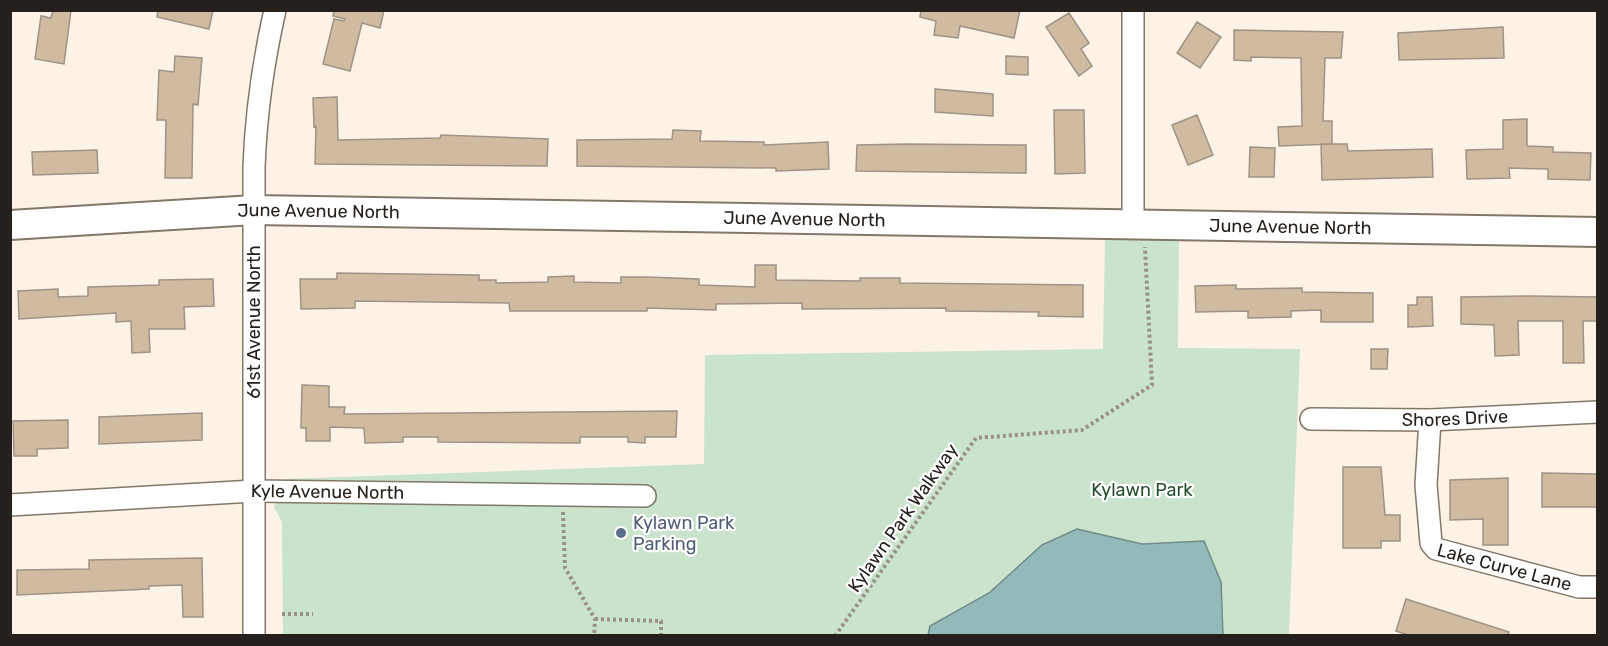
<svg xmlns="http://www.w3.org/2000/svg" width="1608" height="646" viewBox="0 0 1608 646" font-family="Rubik,sans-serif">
<rect width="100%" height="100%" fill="#fdf2e6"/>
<path fill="#cae3cc" d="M1179,237l-1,111 122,1 -11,286h-1006l-1,-113 -8,-15 12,-28 418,-15 1,-109 398,-6 2,-110z"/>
<path fill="#91bab9" stroke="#718c8a" stroke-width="1.5" d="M1077,529l65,15 62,-3 17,41 2,53h-295l2,-9 59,-33 53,-48z"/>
<path fill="#d0baa0" stroke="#9f9385" stroke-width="1.5" d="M53,10h18l-7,54 -29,-5 6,-43 10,2z
M158,10h55l-4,19 -52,-12z
M334,10h50l-4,18 -18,-5 -12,48 -27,-7 11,-45 10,2 1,-2 -12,-3z
M921,10h99l-6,28 -54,-12 -2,12 -24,-3 2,-14 -16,-4z
M1069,13l20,30 -8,6 11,17 -13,10 -33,-49z
M1197,22l24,15 -21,31 -23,-15z
M1503,27l1,31 -105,2 -1,-27z
M1234,30l109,2 -2,26h-16l-2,63h9v23l-53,2 -1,-19 24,-1 -1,-68 -50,-1v4l-17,-1z
M175,56l27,2 -4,47 -5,-1 -1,74h-27l1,-58h-9l2,-50 15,2z
M1006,56l22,1v18l-22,-1z
M935,89l58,5v22l-58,-4z
M337,97l1,43 102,-2 1,-3 107,4 -1,27 -232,-2 1,-38 -2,1 -1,-29z
M1054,110h30l1,63 -30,1z
M1197,115l16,40 -25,10 -16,-40z
M1527,119v27l26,1v5l38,1 -1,27 -42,-1v-10l-39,-1 1,10 -43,1 -1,-29 37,-1v-29z
M673,130l28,1 -1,10 64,1v3l64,-3 1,27 -53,2v-3l-199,-2v-26l95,-1z
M907,144l119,1v28l-170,-2 1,-26z
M1321,144h26l1,7 84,-2 1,28 -111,3z
M1250,147l25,1 -1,29h-25z
M97,150l1,23 -65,2 -1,-23z
M755,265h21v15l84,1v-3h40v5l183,2v32l-45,-1 1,-4 -93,-1v-3l-144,1v-6l-86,1v6l-69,-2v3h-137l-1,-8 -154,-2v7l-54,1 -1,-30h37v-6l142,2v5h17v3l52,-1v-5l26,-1v6l47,1v-6h26l52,2v6l56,2z
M213,279l1,27 -30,1 1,22h-36l1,23 -18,1 -1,-32 -15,1v-9l-97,6 -1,-28 40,-2v8l30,-1v-9l71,-2v-5z
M1236,285v4l66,-1v4l71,1v29h-52v-12l-30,1v6l-43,1v-7l-52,1 -1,-26z
M1531,296l67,1v24h-15l1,42h-21v-42h-45l1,34 -24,1 -1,-31 -33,-1v-27z
M1417,297h15l1,29 -25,1v-22h9z
M1371,349h17l-1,20h-16z
M302,385l27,1v21h16l-1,7 333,-3 -1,26h-31v6l-17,-1v-5h-48v6l-142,-1v-5h-35v5l-38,1 -1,-15 -34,-1v14h-24v-13h-5z
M202,413v27l-103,4v-27z
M68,420v28l-31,1v7h-23l-1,-35z
M1343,467h38l4,48h15v26h-19v7h-38z
M1542,473l56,1v33h-56z
M1508,478v67h-25v-26l-33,1v-40z
M202,558l1,59h-20l-1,-32 -33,1v3l-132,6v-25l72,-1v-9z
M1406,599l103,33 -1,4h-97l-15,-5z"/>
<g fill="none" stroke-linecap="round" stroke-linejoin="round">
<defs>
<g id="street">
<path d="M1133,10v212"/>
<path id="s1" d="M1311,419l119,1 168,-8"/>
<path id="s2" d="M1430,420l-4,65 5,58 5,6 143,38h19"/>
<path id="s3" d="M10,505l244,-14 391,5"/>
<path d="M254,636v-469c2,-54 9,-104 21,-157"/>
</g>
<g id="secondary">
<path id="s4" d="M10,225l244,-15 1344,22"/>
</g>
</defs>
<use href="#street" stroke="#827769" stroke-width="24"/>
<use href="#secondary" stroke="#827769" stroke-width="32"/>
<path stroke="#999188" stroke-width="4" stroke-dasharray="3 3" stroke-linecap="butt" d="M563,512l2,56 30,51 -1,17
M282,614h31
M595,619l66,2v15
M835,636l141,-198 106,-8 70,-45 -7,-138"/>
<use href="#street" stroke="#fff" stroke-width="21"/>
<use href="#secondary" stroke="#fff" stroke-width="28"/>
</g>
<circle fill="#5c6f8a" stroke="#fff" stroke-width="2" cx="621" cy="533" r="6"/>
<g text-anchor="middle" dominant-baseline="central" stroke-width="4.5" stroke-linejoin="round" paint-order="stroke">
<g font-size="18" fill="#25201b" stroke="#fff">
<text stroke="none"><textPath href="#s4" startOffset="309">June Avenue North</textPath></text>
<text stroke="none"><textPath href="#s4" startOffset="795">June Avenue North</textPath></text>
<text stroke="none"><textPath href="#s4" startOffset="1281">June Avenue North</textPath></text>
<text transform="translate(254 322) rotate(-90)">61st Avenue North</text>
<text stroke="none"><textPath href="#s1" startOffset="144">Shores Drive</textPath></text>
<text stroke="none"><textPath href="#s3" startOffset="318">Kyle Avenue North</textPath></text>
<text transform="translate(903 518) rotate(-55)">Kylawn Park Walkway</text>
<text stroke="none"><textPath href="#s2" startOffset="202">Lake Curve Lane</textPath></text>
</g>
<g font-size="18" fill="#274e2c" stroke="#fff">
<text x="1142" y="490">Kylawn Park</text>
</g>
<g font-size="18" fill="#4e5e75" stroke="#fff" text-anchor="start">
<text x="633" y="523">Kylawn Park<tspan x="633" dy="21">Parking</tspan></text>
</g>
</g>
<rect width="1608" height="646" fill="none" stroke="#25201b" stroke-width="24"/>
</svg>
